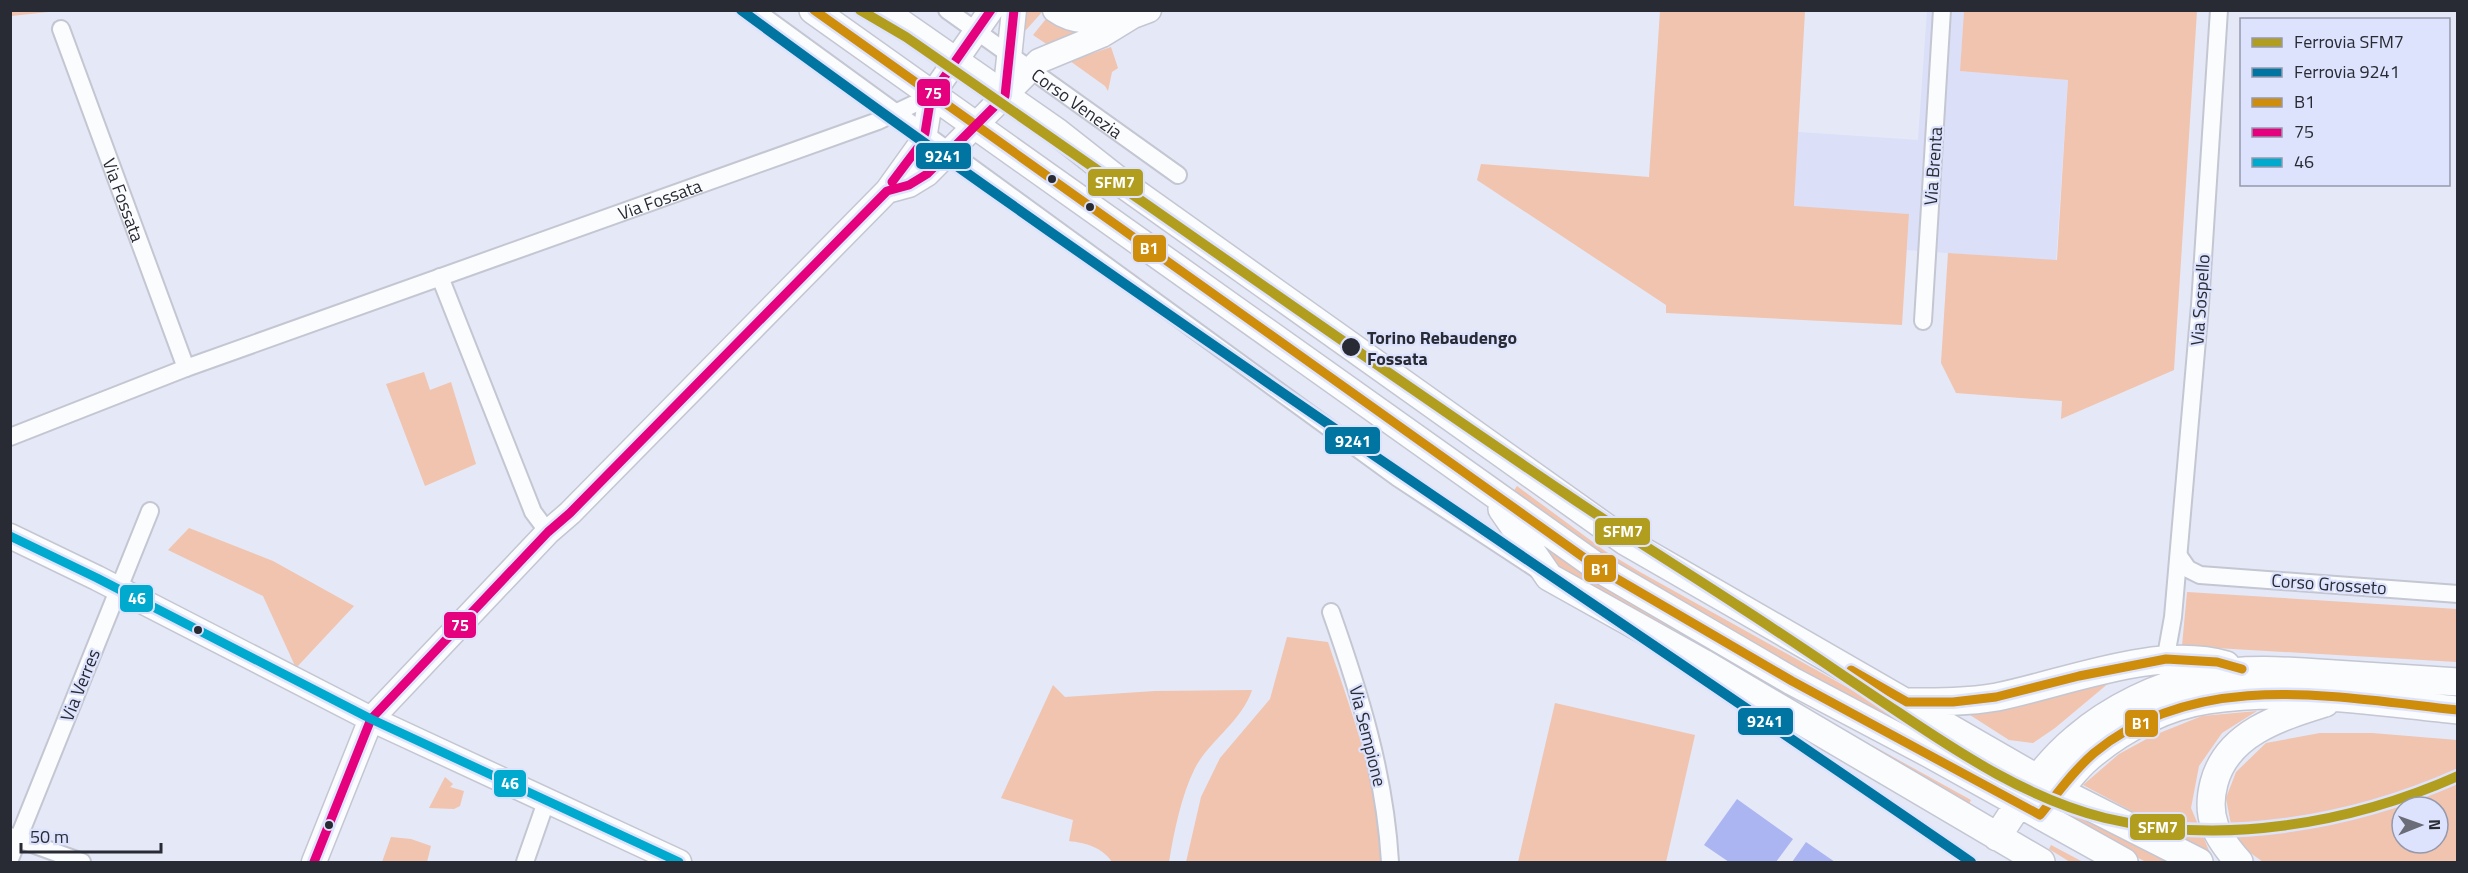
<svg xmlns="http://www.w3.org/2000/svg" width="2468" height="873" viewBox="0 0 2468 873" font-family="'Titillium Web',sans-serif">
<rect width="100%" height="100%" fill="#e5e8f6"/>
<path fill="#dbdff8" d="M1927,11h37l-4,60 108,9 -12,181 -149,-11 2,-36 -115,-7 4,-75 120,8z"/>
<path fill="#f0c4af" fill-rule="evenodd" d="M11,10h47v1l-47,5z
M2034,10l30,2v-2l133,1 -23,359 -113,49 1,-18 -106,-8 -15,-30 7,-110 109,7 11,-180 -108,-9 4,-60z
M1024,11h19l-17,19 -4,-3z
M1660,11h145l-11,195 115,8 -7,111 -236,-12v-8l-189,-125 4,-16 168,13z
M1050,14l34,17 -36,14 -15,-10z
M1111,47l7,21 -6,4 -4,19 -3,-5 -35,-25z
M424,372l6,18 21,-8 25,82 -51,22 -39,-102z
M1517,486l88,65 35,21 354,197 -4,7 -354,-197 -125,-84z
M189,528l84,33 81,45 -58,62 -33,-72 -95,-46z
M1542,545l74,50 107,58 -11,1 -148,-78z
M2187,592l270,17v53l-275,-16z
M1287,637l41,5c24,72 52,144 54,220h-196l15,-65 19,-39 50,-59z
M1752,679l219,121 -4,8z
M2110,682l-55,46 -22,15 -24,-3 -39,-25z
M1053,685l12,12 90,-6 97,-1c-10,31 -42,50 -57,78 -14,28 -21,64 -26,94h-57c-10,-15 -26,-19 -43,-21l4,-21 -72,-22z
M1555,703l140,32 -29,127h-148z
M2257,711l-35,22 -23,33 -8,42 19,45 -127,-68 36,-31 33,-18 50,-20z
M2320,733h52l85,7v122h-194l-29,-21 -8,-43 10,-26 30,-29zM2402,807h36v36h-36z
M445,777l8,7 -3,3 14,4 -4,15 -6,3 -25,-1z
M2068,810l5,1 95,51h-22l-78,-41 -4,-7z
M391,837l20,2 20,7 -4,16h-45z
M2051,845l32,17h-13l-21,-13z"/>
<path fill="#abb5f2" d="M1737,799l56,40 -17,23h-47l-25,-17z
M1806,842l29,20h-43z"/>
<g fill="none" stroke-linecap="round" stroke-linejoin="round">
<defs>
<g id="street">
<path d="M755,10l643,468 140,92"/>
<path id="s1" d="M947,10l231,165"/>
<path id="s2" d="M61,29l125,339"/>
<path d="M440,277l93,235 15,20"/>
<path d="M1923,321l19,-311"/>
<path id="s3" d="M10,437l176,-69 692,-247 53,-25"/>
<path d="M2179,556l9,13 12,6 258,19"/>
<path d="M1331,612c29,82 54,163 59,250"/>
<path d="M2164,667l9,-50 27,-312 19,-295"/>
<path d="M10,836l72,26"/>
<path d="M10,859l140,-348"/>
<path d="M525,862l22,-63"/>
</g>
<path id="secondary" d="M1055,10c21,15 43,11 66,8
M1005,96l9,-86
M887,191l22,-6 18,-11 112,-113 63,-26 31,-19 16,-6
M10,536l87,42 274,141 308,143
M314,862l57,-143 177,-187 22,-19 317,-322 33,-46 5,-12 6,-37 60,-86"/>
<path id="primary" d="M813,10l787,559 192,112 138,73 194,108
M882,10l175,122 66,52 502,357 434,250 140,71
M1502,509l47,68 154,86 338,199
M1910,702c29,0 58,0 87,-5 69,-14 160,-52 229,-32
M2049,804c14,-18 27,-37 45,-51 32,-26 73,-47 114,-53 82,-13 168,2 250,10
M1997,837c23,-35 46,-72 79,-99 35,-30 81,-52 126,-62 44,-9 89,-5 132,-2 41,3 82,5 124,8
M2239,862c-22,-25 -34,-44 -25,-79 13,-50 66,-66 111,-80"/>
</defs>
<use href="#street" stroke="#c4c6d2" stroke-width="20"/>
<use href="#secondary" stroke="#c4c6d2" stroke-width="27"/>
<use href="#primary" stroke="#c4c6d2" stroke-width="30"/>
<use href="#street" stroke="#fbfcfe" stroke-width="16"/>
<use href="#secondary" stroke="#fbfcfe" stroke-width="24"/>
<use href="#primary" stroke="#fbfcfe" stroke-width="27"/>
<defs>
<path id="bus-1" d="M814,10l786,559 192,112 248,134c17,-21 33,-44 54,-62 103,-85 242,-56 364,-43
M1851,670l56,32h46l43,-5 83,-21 87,-17 51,3 25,7"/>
<path id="bus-2" d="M892,182l28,-37 5,-12 6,-37 60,-86
M314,862l57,-143 177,-187 22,-19 317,-322 22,-6 18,-11 78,-78 9,-86"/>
<path id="bus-3" d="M10,536l87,42 274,141 308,143"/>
</defs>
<use href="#bus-1" stroke="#dee3fd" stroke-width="14"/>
<use href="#bus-2" stroke="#dee3fd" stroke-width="14"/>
<use href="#bus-3" stroke="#dee3fd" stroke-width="14"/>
<use href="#bus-1" stroke="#ce8d0a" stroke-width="9"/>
<use href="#bus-2" stroke="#e5007d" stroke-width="9"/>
<use href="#bus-3" stroke="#00a9ce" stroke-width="9"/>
<defs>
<path id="rail-1" d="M860,10l46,27c220,152 438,307 660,457 57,39 116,75 174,113 53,34 105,70 158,105 64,43 131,87 207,106 116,28 245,6 353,-42"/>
<path id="rail-2" d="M741,10c402,296 819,569 1230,852"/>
</defs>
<use href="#rail-1" stroke="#dee3fd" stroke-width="15"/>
<use href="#rail-2" stroke="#dee3fd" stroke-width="15"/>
<use href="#rail-1" stroke="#b29e1e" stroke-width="10"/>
<use href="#rail-2" stroke="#0075a1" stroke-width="10"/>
</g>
<g fill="#282a34" stroke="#dee3fd" stroke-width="2">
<circle cx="1052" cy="179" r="5"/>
<circle cx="1090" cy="207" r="5"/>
<circle cx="1351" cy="347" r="10"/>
<circle cx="198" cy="630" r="5"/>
<circle cx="329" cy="825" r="5"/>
</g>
<g text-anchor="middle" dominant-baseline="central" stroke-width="4.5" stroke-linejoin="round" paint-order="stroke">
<g font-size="18" fill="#282a34" stroke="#dee3fd">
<text stroke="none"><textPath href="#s1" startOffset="160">Corso Venezia</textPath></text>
<text transform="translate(1933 166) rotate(-86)">Via Brenta</text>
<text stroke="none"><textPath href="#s2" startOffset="182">Via Fossata</textPath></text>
<text stroke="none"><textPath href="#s3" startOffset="692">Via Fossata</textPath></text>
<text transform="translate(2200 300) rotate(-86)">Via Sospello</text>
<text transform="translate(2329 584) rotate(4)">Corso Grosseto</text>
<text transform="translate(80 685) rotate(-68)">Via Verres</text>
<text transform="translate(1368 736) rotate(76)">Via Sempione</text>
</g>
<g font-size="18" font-weight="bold" fill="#282a34" stroke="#dee3fd" text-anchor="start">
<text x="1367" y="337">Torino Rebaudengo<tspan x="1367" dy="21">Fossata</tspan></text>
</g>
</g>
<g stroke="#dee3fd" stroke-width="2">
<rect x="916" y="78" width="35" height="29" rx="6" fill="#e5007d"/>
<rect x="915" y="142" width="57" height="28" rx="6" fill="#0075a1"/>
<rect x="1087" y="168" width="57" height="29" rx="6" fill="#b29e1e"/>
<rect x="1132" y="234" width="35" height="29" rx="6" fill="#ce8d0a"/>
<rect x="1324" y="426" width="57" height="29" rx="6" fill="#0075a1"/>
<rect x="1594" y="517" width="57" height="29" rx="6" fill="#b29e1e"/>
<rect x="1583" y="554" width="34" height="29" rx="6" fill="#ce8d0a"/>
<rect x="119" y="584" width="35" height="29" rx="6" fill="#00a9ce"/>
<rect x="443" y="611" width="34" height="28" rx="6" fill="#e5007d"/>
<rect x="1737" y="707" width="57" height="29" rx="6" fill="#0075a1"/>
<rect x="2124" y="709" width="35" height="29" rx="6" fill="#ce8d0a"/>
<rect x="493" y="769" width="34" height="29" rx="6" fill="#00a9ce"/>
<rect x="2129" y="813" width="57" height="28" rx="6" fill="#b29e1e"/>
</g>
<g font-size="16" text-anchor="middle" font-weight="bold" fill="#fff">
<text x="933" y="99">75</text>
<text x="943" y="162">9241</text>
<text x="1115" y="188">SFM7</text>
<text x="1149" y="254">B1</text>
<text x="1353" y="447">9241</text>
<text x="1623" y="537">SFM7</text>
<text x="1600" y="575">B1</text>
<text x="137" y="604">46</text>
<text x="460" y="631">75</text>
<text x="1765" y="727">9241</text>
<text x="2141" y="729">B1</text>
<text x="510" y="789">46</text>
<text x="2158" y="833">SFM7</text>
</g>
<rect width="2468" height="873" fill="none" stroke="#282a34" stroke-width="24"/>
<rect x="2240" y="18" width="210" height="168" fill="#dee3fd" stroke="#9599ad" stroke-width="1.5"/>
<rect x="2252" y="38" width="30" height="9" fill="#b29e1e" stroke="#9599ad" stroke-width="1.5"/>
<text x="2294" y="48" font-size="18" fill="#282a34">Ferrovia SFM7</text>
<rect x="2252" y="68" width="30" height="9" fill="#0075a1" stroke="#9599ad" stroke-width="1.5"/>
<text x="2294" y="78" font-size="18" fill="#282a34">Ferrovia 9241</text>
<rect x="2252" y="98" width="30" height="9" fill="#ce8d0a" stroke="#9599ad" stroke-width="1.5"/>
<text x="2294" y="108" font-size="18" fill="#282a34">B1</text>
<rect x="2252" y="128" width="30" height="9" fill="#e5007d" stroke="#9599ad" stroke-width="1.5"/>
<text x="2294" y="138" font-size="18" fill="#282a34">75</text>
<rect x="2252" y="158" width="30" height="9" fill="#00a9ce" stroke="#9599ad" stroke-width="1.5"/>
<text x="2294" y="168" font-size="18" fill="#282a34">46</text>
<g transform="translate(2420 825) rotate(89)"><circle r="28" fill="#dee3fd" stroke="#9599ad" stroke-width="1.5"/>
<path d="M0-4.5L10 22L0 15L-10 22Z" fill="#6a6c78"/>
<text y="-9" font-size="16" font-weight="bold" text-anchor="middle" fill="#282a34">N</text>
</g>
<path d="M21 843v9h140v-9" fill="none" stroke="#282a34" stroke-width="3"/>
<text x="30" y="843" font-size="18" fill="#282a34" stroke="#dee3fd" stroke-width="4.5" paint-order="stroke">50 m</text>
</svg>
